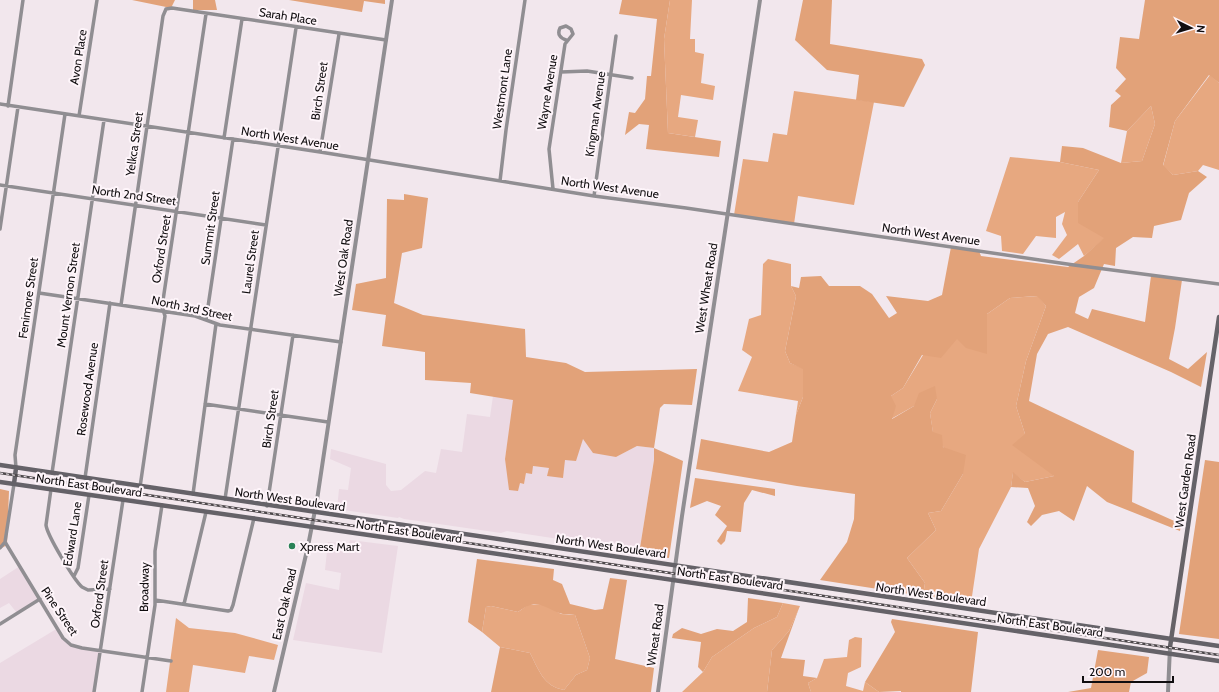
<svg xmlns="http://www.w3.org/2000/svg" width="1219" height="692" viewBox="0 0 1219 692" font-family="Cabin,sans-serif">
<rect width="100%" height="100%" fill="#f2e7ed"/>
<path fill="#ebd9e3" d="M493,396l21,4 -9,59 15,24 4,1 2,-11 7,-7 16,2 16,-9 18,-20 33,18 21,-11 17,2v12l-15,94 -25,-4 -3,-3 -104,-16 -6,2 -97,-14 -5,-2 -1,1 -61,-9 2,-20 9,1 3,-22 -21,-9 1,-10 55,15v21l5,6 10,-1 24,-19 11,2 5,-24 21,3 5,-38 23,3z
M350,540l48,6 -16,107 -89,-13 13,-57 33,7 2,-17 -16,-3 3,-28 21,2z
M20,566l19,33 -22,14 -8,-10 -9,5v-29z
M58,628l11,16 32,6 -6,42h-95v-29z"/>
<path fill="#e7a880" d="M670,0h22l-2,39h5v13l9,2 -3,29 14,3 -2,14 -32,-5 -3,22 20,3 -3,17 -27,-4 -4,-94z
M1210,75l9,8v87l-16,-5 -5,6 -25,4 -10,-9 12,-45z
M794,91l80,11 -20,103 -56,-9 -4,28 -60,-9 9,-56 25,3 5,-29 14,2z
M1151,106l4,18 -13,37 -21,2 6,-32z
M1010,157l50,5 39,8 -21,32 27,36 -21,18 -6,-12 -19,15 -7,-4 15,-20 -5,-11 3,-12 -9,5v21l-20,-2 -13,18 -21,-3 -1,-15 -15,-5z
M768,259l23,5v22l5,10 -11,55 5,12 13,5v29l-7,18 2,-14 -60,-10 14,-34 -10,-7 7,-31 12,-4 2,-51z
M1038,296l8,10 -20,55 -10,45 9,28 29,42 -29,6 -12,-9 -2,14 -32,62 -8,54 -48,-7 2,-13 -18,-25 29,-28 -8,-17 13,-2 22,-37 -30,-41 -3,-20 7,-14 -23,7 -23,13v-23l12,-8 20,-33 34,-17 30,-24 23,-16z
M783,603l17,3 -11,25 -17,19 -5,42h-85l21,-20 9,-15 42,-29 23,-11z
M543,604l18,10 14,1 15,43 -3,12 -11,5 -12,15c-21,-4 -25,-20 -34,-37l-30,-6 -18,-15 4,-25 5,-1 27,6 10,-7z
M176,618l13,10 46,5 43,12 -4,15 -25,-4 -4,17 -52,-8 -4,27h-23z
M855,637l7,1 -1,29 -13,6 -2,13 17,5 2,-9 14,10h-68l-3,-9 9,-5 7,-19 23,-2 2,-17z"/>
<path fill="#e2a279" d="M132,0h43l-4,8z
M193,0h22l2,10h-24z
M289,0h96v4l-21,-3 -2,11z
M622,0h48l-6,39 4,94 53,8 -2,16 -73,-8 3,-24 -10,-1 -14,11 4,-23 6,1 10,-14 2,-23h4l6,-57 -38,-5z
M803,0h29l-2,44 92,15 3,6 -21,42 -48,-7 3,-25 -32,-5 -32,-30z
M1145,0h74v83l-10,-8 -34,46 -12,44 10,10 25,-4 9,6 -18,16 -8,27 -27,6 -2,12 -19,-1 -17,11 -1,18 -11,-2 -10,24 -15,9 -4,16 13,6 4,-10 53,13 6,-46 31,4 -7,48 -6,31 19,10 19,-17 -6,35 -30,-15 -103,-45 -20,7 -11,20 -8,47 105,50 -2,51 49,22 -1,7 -73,-29 -20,-16 -13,35 -15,-10 -17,4 -11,11 -4,-4 8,-16 -7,-18 -17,-1 2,-15 12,10 29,-6 -42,-31 13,-11 -9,-28 10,-45 20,-55 -9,-10 -27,2 -23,16v40l-21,-6 -9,-9 -16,19 -19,-3 -19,33 -12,8 5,10 -4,13 22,-13 5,-13 16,-7 2,13 -7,14 3,19 9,3 1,12 23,8 -3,19 -22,37 -13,2 8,17 -29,28 18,25 -2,13 -103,-16 27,-38 7,-23 1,-25 -58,-8 -101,-17 5,-30 68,13 23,-10 4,-27 7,-18v-28l-13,-6 -5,-12 11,-55 -5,-10 8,2 2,-11 20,-1 8,10h31l12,8 17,24 8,-5 -11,-17 42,5 14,-6 9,-48 28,4 2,5 87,11 16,-11 20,-18 -26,-15v-21l21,-32 -39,-8 2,-16 21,2 38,15 21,-2 13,-37 -4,-18 -24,25 -18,-4 2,-22 10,-9 -6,-5 11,-12 -10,-11 4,-31 19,2z
M404,194l24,4 -6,50 -20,5 -8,50 29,12 102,14 1,28 40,6 19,9 112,-3 -5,36 -28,-1 -4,4 -6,40 29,13 -14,97 -30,-4 15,-94v-12l-17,-2 -21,11 -23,-4 -10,-14 -7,22 -11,-1 -2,18 -16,-2 2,-8 -16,-2 -1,8 -6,-1 -2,11 -4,-1 -2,8 -9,-1 -4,-31 8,-59 -43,-7 1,-10 -46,-3v-28l-43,-6 4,-31 -34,-5 4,-26 30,-6 1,-79 17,1z
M1205,460l14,2v177l-40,-5z
M695,478l80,11v7l-23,-6 -8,13 -3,29 -14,-1 -2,10 -4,4 -4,-4 10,-15 -12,-11 6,-9 -14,-5 -17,7z
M0,489l9,2 -2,54 -7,4z
M477,559l77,10 -1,11 9,4 8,20 25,6 8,-1 7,-31 17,2 -12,79 39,9 -3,24h-160l9,-45 30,6c9,17 13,33 34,37l12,-15 11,-5 3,-12 -15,-43c-5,-1 -11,0 -16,-2 -18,-7 -22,-15 -41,-1l-27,-6 -5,1 -4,25 -14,-10z
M748,598l35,5 -6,14 -23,11 -42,29 -9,15 -5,-5 3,-25 -29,-4 1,-4 9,-6 19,6 16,-5 16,2 14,-9z
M799,608l-18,50 24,2 -2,16 14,2 -9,5 3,9h-44l5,-42 17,-19z
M892,619l86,13 -7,60h-70v-1l-22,1 -14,-10 30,-50 -4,-10z
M1098,650l51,7 -2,16 -16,9 -2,10h-61l23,-4z"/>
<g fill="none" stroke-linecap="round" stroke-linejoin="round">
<path stroke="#908e92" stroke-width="3.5" d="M561,72l26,-1 45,7
M0,104l320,48 274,44 92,12 388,57 145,19
M8,106l15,-106
M79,116l18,-116
M224,138l18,-119
M320,152l19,-118
M500,181l6,-51 19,-130
M0,185l266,40
M553,189l-4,-40 16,-105 8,-10 -2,-5 -5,-3 -6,2c-3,6 0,10 6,12
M594,196l22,-160
M0,229l18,-122
M39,293l156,23 25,9 121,17
M121,305l42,-289 3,-7 6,-1 214,32
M206,320l27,-181
M205,404l123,18
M16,468l-1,-13 50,-341
M52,473l52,-353
M85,478l25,-175
M140,487l25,-171 -3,-9 44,-293
M51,489l-5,36c1,10 28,55 36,62l6,3 22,-1
M193,494l23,-170
M225,499l71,-471
M267,506l26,-171
M5,542l58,96 8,7 11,3 89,13
M0,548l5,-6 9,-58
M74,576l4,-8 11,-73
M155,600l73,11 3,-1 2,-5 21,-87
M184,604l22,-92
M0,624l40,-25
M94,692l29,-192
M142,692l13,-87v-54l7,-46"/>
<path stroke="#908e92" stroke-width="4" d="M274,692l34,-146 9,-46 75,-500
M658,692l24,-176 78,-516
M1168,692l2,-45"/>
<path stroke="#656268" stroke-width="4.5" d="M0,465l1219,181
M0,482l424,61 795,118
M14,484l2,-16
M1170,647l49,-330"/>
<defs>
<path id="rail" d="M0,473l1219,182"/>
</defs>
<use href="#rail" stroke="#4c474a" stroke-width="2.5"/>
<use href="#rail" stroke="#fef5fa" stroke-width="1" stroke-dasharray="3" stroke-linecap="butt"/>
</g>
<circle fill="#2a8257" stroke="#fef5fa" stroke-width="1.5" cx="292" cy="546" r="4"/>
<g text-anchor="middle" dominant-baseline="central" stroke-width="4" stroke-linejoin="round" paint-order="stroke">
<g font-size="12" fill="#100d0f" stroke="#fef5fa">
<text transform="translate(288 16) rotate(9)">Sarah Place</text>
<text transform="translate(78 57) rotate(-81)">Avon Place</text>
<text transform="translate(502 89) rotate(-82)">Westmont Lane</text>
<text transform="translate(319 91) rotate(-82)">Birch Street</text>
<text transform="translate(547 92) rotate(-81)">Wayne Avenue</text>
<text transform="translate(595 114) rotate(-82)">Kingman Avenue</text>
<text transform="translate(290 138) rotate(9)">North West Avenue</text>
<text transform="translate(134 144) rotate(-82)">Yelkca Street</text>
<text transform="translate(610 187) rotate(8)">North West Avenue</text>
<text transform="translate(134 195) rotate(8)">North 2nd Street</text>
<text transform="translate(210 228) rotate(-82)">Summit Street</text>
<text transform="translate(931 234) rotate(8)">North West Avenue</text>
<text transform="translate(161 249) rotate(-81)">Oxford Street</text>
<text transform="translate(343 258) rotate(-82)">West Oak Road</text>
<text transform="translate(250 262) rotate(-82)">Laurel Street</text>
<text transform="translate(706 288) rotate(-81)">West Wheat Road</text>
<text transform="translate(68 295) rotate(-82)">Mount Vernon Street</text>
<text transform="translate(28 298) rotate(-82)">Fenimore Street</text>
<text transform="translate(192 308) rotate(12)">North 3rd Street</text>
<text transform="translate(87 389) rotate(-82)">Rosewood Avenue</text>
<text transform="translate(270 419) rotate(-82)">Birch Street</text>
<text transform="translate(1185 481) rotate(-82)">West Garden Road</text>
<text transform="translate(89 485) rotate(8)">North East Boulevard</text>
<text transform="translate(290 499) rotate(8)">North West Boulevard</text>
<text transform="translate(409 531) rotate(8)">North East Boulevard</text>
<text transform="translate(72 534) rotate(-81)">Edward Lane</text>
<text transform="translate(611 546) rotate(8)">North West Boulevard</text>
<text transform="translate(730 578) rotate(8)">North East Boulevard</text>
<text transform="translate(144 587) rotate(-89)">Broadway</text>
<text transform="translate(99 594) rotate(-82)">Oxford Street</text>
<text transform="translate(931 594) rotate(8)">North West Boulevard</text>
<text transform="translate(284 604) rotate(-77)">East Oak Road</text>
<text transform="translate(60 611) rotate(56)">Pine Street</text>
<text transform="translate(1050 625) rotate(8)">North East Boulevard</text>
<text transform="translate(655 635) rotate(-82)">Wheat Road</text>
</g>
<g font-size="12" fill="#100d0f" stroke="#fef5fa" text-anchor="start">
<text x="300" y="546">Xpress Mart</text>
</g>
</g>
<g transform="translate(1191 28) rotate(95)" stroke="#fef5fa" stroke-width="3" paint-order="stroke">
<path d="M0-3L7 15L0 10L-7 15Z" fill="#100d0f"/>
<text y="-6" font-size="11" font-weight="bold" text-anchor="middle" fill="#100d0f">N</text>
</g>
<path d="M1083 676v6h90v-6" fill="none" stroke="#100d0f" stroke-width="2"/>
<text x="1089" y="676" font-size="12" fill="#100d0f" stroke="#fef5fa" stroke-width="3" paint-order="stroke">200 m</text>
</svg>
